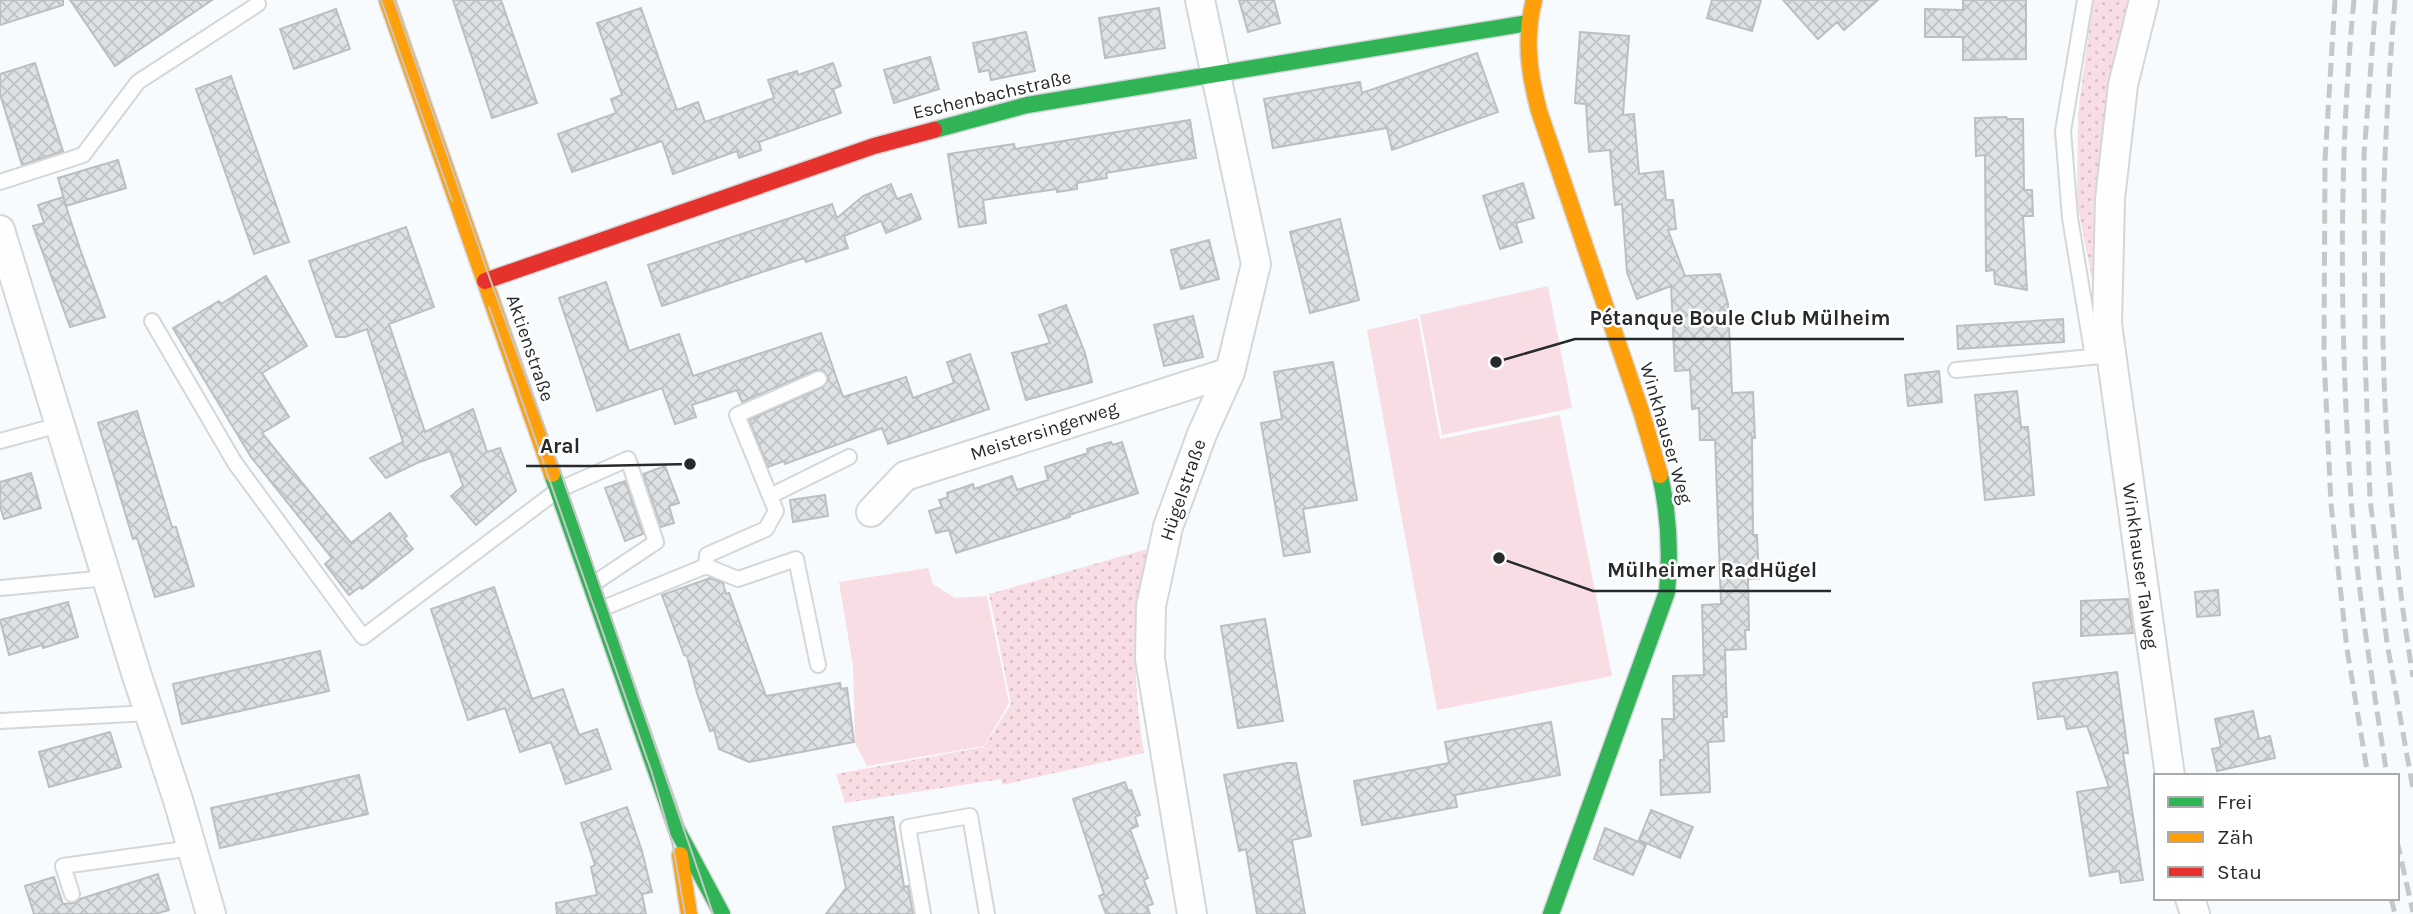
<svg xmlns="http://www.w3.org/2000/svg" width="2413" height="914" viewBox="0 0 2413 914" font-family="Karla,sans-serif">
<defs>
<pattern id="grass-dots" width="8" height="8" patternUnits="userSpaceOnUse" patternTransform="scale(1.75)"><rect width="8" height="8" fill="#f8dde4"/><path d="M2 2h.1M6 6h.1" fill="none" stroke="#d5bec4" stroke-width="1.8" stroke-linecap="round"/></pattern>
<pattern id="building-cross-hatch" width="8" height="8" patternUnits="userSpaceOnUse" patternTransform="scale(1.75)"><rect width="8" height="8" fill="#dfe2e4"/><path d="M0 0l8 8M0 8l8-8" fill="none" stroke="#bfc2c4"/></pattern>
</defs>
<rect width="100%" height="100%" fill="#f8fbfd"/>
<path fill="url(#grass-dots)" d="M2093,0h37l-32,310 -21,-108 1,-88z
M1147,549c-14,73 -15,131 -3,204l-142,32 -1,-6 -156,24 -9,-29 148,-27 27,-43 -22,-110z"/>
<path fill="#f8dde4" d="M1548,286l24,122 -130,27 -22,-120z
M1418,318l22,121 120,-24 52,261 -175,34 -70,-380z
M928,568l5,16 22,14 32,-2 22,107 -25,43 -117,20 -12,-23 -2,-77 -14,-84z"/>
<path fill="url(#building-cross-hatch)" stroke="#bcbec0" stroke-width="2" d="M0,0h63v5l-63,20z
M70,0h142l-97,66z
M453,0h48l36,103 -45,15z
M1239,0h35l6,23 -32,9z
M1712,0h49l-9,31 -45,-13z
M1783,0h95l-34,30 -7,-8 -19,17z
M1963,0h63v59l-63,1v-23h-38v-28l38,1z
M641,8l36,102 21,-8 7,20 69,-24 -6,-18 29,-9 1,4 35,-12 8,23 -8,3 8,24 -82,29 2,8 -22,8 -2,-7 -64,23 -11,-33 -90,31 -14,-38 58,-21 -5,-14 11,-4 -25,-72z
M1159,8l6,40 -60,10 -6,-40z
M336,9l14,40 -56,20 -14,-40z
M1026,32l9,39 -44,9 -2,-10 -10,2 -6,-29z
M1580,32l49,4 -6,79 11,-1 5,60 24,-3 3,29h7l3,29 -8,1 17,46 35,-2 8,30 4,89 21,-1 2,46h-3l1,97h4l2,44h-11l1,51h-4l1,19 -21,1 2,67h-4l1,24 -16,1 2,50 -49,3 -1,-35h4l-2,-41h12l-1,-43 31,-1 -2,-70 19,-1 -6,-164h-15l-1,-32 -7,1 -2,-39 -15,1 -4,-85 -34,13 -10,-27 -5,-68 -7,1 -5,-55 -21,2 -3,-48 -11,-1z
M1477,53l21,59 -106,38 -5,-22 -114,20 -9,-49 96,-17 2,11z
M930,57l9,32 -45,14 -10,-33z
M35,63l28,88 -41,14 -22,-71v-20z
M231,76l58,166 -35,12 -58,-165z
M2006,117l1,2h16l1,71h8l1,26h-10l4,74 -32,-6 -1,-14 -8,1 -1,-116 -9,1 -1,-38z
M1190,120l6,38 -90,15 1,5 -30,5v6l-20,3v-3l-74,11 3,23 -27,4 -11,-73 66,-10 1,5z
M118,160l8,28 -60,18 -8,-28z
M1523,183l11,35 -18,5 6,19 -22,7 -17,-53z
M891,184l6,15 14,-5 10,25 -35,14 -5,-12 -37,15 4,12 -42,14 -2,-4 -142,48 -14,-41 184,-61 5,14 26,-22z
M63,197l17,52 25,68 -35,10 -37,-101 11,-3 -6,-18z
M1340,219l19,81 -49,13 -20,-81z
M406,227l28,80 -45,17 36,108 48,-23 14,43 13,-4 16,43 -40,34 -25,-29 12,-10 -13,-35 -33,12 -31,15 -16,-20 33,-16 -36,-113 -22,8h-9l-27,-76z
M1209,240l10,39 -38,10 -10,-39z
M266,276l41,70 -45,27 27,44 -27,16 89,110 39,-30 17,23 -3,2 9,11 -51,40 -2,-2 -11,8 -24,-31 7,-6 -81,-101 -78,-129 46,-27 2,3z
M606,282l23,69 50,-17 14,42 128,-43 22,64 63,-20 7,21 41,-15 -7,-21 23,-8 19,55 -101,35 -6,-16 -97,36 -1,-3 -16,6 -19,-47 74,-33 6,-8 -5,-8 -9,-1 -73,32 -5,-12 -45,15 4,12 -21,7 -13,-36 -65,23 -38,-113z
M1066,305l19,48 7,29 -66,18 -14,-47 38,-10 -11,-28z
M1193,316l10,41 -39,9 -10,-41z
M2063,319l1,23 -106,7 -1,-23z
M1333,362l24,138 -54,9 7,43 -26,4 -23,-133 21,-4 -8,-47z
M1939,371l3,31 -34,4 -3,-31z
M2017,391l4,36h7l6,68 -49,5 -10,-105z
M137,411l35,116h4l18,59 -39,11 -18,-59 -4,1 -35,-116z
M1111,442l2,3 9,-3 16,51 -69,22 1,2 -114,36 -7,-23 -13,3 -7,-22 13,-4 -3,-7 9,-3 -1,-4 26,-9 1,5 38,-13 5,14 31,-10 -3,-13 43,-14 -1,-4z
M665,466l14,37 -10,3 5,17 -13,4 -18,-53z
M31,473l10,35 -37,11 -4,-13v-24z
M625,481l18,53 -18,7 -20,-53z
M825,495l3,21 -35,6 -3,-22z
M710,578l13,5 3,11 3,-1 37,103 74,-13 1,6 6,-1 7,54 -105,20 -30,-13 -5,-19 -4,1 -13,-38 -10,-37 -3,-1 -22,-60z
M494,587l38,112 31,-10 16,46 18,-6 14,40 -45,15 -15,-42 -31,10 -15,-44 -37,12 -37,-111z
M2218,590l2,25 -23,2 -2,-25z
M2128,599l5,34 -52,3v-35z
M68,602l10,35 -35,11 -1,-3 -33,10 -9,-35z
M1265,619l18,102 -45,7 -17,-102z
M320,651l9,40 -147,33 -9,-40z
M2117,672l11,81h-5l20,127 -22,3 -2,-12 -29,5 -13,-84 32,-5 -22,-61 -20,3 -3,-13 -26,3 -5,-36z
M2253,711l6,28 11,-3 5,22 -58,13 -5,-22 9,-2 -6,-28z
M1551,722l9,53 -105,20 2,12 -95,18 -8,-44 95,-18 -4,-21z
M110,732l11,35 -72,20 -10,-35z
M1287,763h9l15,73 -19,4 13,74h-48l-11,-65 -7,2 -15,-76z
M359,775l9,39 -148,34 -9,-40z
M1125,782l3,9 3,-1 9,25 -5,2 3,9 -8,3 18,49 -4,2 9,24 -6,2 3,8h-44l-7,-18 5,-2 -31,-95z
M627,807l15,44 10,41 -10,2 4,20h-89l-1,-11 41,-8 -6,-28 4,-2 -14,-42z
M1651,810l42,17 -13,31 -41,-18z
M893,817l11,70 4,-1 5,28h-87l20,-26 -13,-61z
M1605,828l41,17 -13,30 -39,-16z
M158,874l11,36 -14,4h-121l-9,-28 29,-9 9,27 11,-1 6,-4z"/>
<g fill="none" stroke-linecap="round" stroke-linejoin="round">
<defs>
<path id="lane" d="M2085,0l-22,131 7,87 23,139
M0,182l83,-27 55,-73 120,-78
M152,321l83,142 128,174 195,-147 70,-31 28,83 -63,42
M1956,370l145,-14
M0,441l59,-16
M770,496l79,-39
M706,566l1,-11 59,-26 10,-18 -39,-96 82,-36
M0,588l107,-10
M601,609l105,-43 32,13 58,-20 22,106
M0,721l149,-8
M72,894l-9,-28 129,-18
M923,914l-15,-87 62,-11 17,98"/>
<path id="street" d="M2144,0l-21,85 -13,114 -3,125 63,452
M0,230l137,446 41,124 33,114
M871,512l34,-36 325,-104
M2190,898l5,16
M1192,914l-42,-255 1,-53 17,-79 34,-93 28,-62 26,-108 -56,-264"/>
<path id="fast" d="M934,130l93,-25 501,-82
M552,474l124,354 46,86
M1551,914l116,-322c4,-40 2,-77 -7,-117"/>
<path id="slow" d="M387,0l165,474
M1534,0c-10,39 -5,73 5,111l103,303 18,61
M680,855l9,59"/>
<path id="jam" d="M485,281l389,-135 60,-16"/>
</defs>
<use href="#lane" stroke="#d4d7d9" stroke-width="18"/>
<use href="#street" stroke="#d4d7d9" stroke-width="32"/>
<use href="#fast" stroke="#d4d7d9" stroke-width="19"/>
<use href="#slow" stroke="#d4d7d9" stroke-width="19"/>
<use href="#jam" stroke="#d4d7d9" stroke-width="19"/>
<use href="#lane" stroke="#fefeff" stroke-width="14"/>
<use href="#street" stroke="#fefeff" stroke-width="28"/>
<use href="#fast" stroke="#30b455" stroke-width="16"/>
<use href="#slow" stroke="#ff9f0a" stroke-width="16"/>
<use href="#jam" stroke="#e5322d" stroke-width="16"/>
<path stroke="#c7c7c7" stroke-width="2" d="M381,0l71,201
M394,0l96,279 76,207 147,428
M489,307l163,466 21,73 12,68"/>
<path stroke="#c7c7c7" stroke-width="5" stroke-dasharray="14 7" stroke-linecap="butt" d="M2335,0l-10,160 -1,197 7,147 16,145 21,127
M2354,0c-16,163 -14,334 -3,497 6,94 22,186 36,279
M2376,0l-12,155 1,199 5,145 17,144 26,146
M2395,0c-19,224 -19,455 18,677
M2397,841l16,71
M2391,898l4,16"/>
</g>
<g text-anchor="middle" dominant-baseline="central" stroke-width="5" stroke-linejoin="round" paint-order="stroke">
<g font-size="19" fill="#272a2c" stroke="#fff">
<text transform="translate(992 95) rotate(-13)">Eschenbachstraße</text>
<text transform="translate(530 348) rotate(71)">Aktienstraße</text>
<text transform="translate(1044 431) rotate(-18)">Meistersingerweg</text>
<text transform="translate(1666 433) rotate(74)">Winkhauser Weg</text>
<text transform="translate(1183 490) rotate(-71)">Hügelstraße</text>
<text transform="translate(2140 566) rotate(82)">Winkhauser Talweg</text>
</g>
</g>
<path fill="none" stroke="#272a2c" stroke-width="2.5" d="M1496 362L1575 339H1904M690 464L594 466H526M1499 558L1593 591H1831"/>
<g fill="#272a2c" stroke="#fff" stroke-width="2.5">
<circle cx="1496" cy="362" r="7"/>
<circle cx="690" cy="464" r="7"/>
<circle cx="1499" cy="558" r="7"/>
</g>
<g font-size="21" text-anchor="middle" font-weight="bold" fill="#272a2c" stroke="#fff" stroke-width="5" stroke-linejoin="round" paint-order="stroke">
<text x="1740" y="325">Pétanque Boule Club Mülheim</text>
<text x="560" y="453">Aral</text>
<text x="1712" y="577">Mülheimer RadHügel</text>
</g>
<rect x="2154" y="774" width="245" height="126" fill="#ffffff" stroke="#a9aaab" stroke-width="2"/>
<rect x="2168" y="797" width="35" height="10" fill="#30b455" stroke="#a9aaab" stroke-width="2"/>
<text x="2217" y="809" font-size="21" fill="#272a2c">Frei</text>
<rect x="2168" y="832" width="35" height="10" fill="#ff9f0a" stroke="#a9aaab" stroke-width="2"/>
<text x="2217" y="844" font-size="21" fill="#272a2c">Zäh</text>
<rect x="2168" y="867" width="35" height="10" fill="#e5322d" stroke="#a9aaab" stroke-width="2"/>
<text x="2217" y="879" font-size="21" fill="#272a2c">Stau</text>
</svg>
